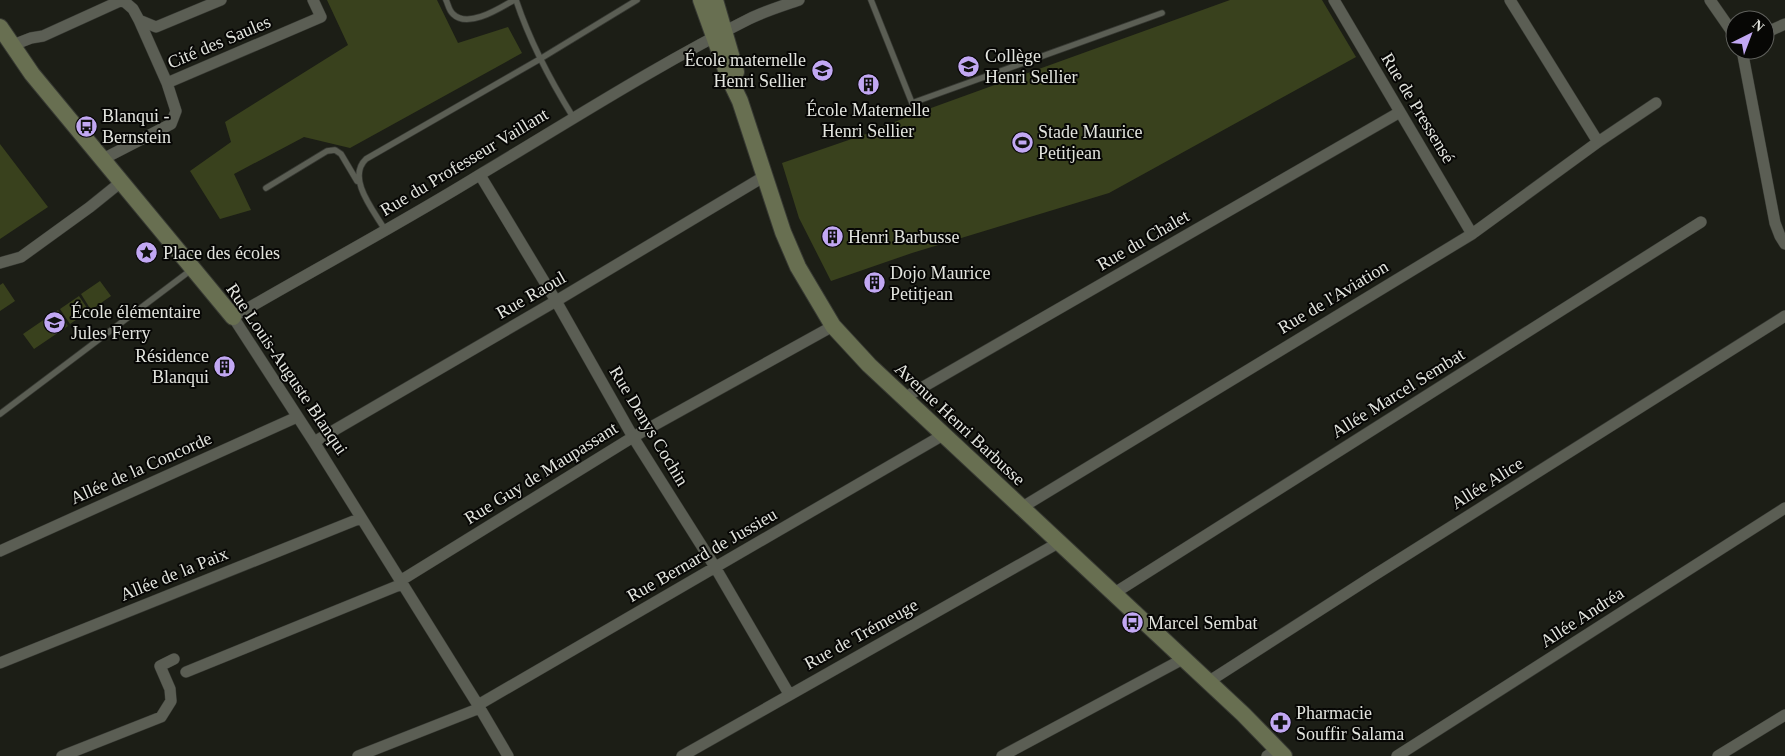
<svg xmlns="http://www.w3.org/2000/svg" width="1785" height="756" viewBox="0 0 1785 756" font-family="Georgia,serif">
<rect width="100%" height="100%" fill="#1c1e16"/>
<path fill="#39411d" d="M327,0h110l21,43 50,-16 14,26 -172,95 -46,-11 -70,37 17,36 -31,9 -30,-48 41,-29 -6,-20 123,-77z
M1230,0h92l34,57 -247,136 -197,60 -81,28 -32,-63 -17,-55 84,-29 43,-18z
M0,144l48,63 -48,32z
M100,281l11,15 -20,14 -10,-16z
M3,283l12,18 -15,10v-26z
M79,296l10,15 -19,13 -10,-15z
M58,310l10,16 -34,23 -11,-15z"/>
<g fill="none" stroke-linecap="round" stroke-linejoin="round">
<defs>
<path id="lane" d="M446,0c2,4 3,11 7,14 15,15 47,-6 61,-14
M516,0c14,42 34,80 57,117
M871,0l41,103 250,-90
M266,188l61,-37 8,-1 6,4 16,27
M385,230c-11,-19 -39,-52 -19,-71l174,-100 97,-59
M0,414l191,-144"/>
<path id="street" d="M1334,0l138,234
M1510,0l88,142
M1710,0l25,36
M139,20l17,7 65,-27
M1765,33l20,-9
M13,45l18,-7 12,-2 77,-35 5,1 8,7 6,11 28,63 9,28 -5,13 -68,35
M1742,50l33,173 5,13 5,8
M167,83l154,-66 -8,-17
M480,175l76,126 77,136 82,130 74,127
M0,263l21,-6 69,-50 31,-25
M904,398l496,-286
M314,442l242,-141 209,-125
M1021,508l451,-274 126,-92 58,-39
M0,551l297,-134
M400,581l233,-144 200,-111
M1113,594l588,-372
M0,663l361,-145
M186,672l216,-88
M1208,682l165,-106 412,-260
M478,705l465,-270
M62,756l99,-39 10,-16 -1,-12 -10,-23 14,-7
M358,756l122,-48
M508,756l-30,-51 -164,-263 -81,-125c82,-48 167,-93 248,-143 89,-53 176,-109 268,-155 16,-8 33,-13 50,-19
M682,756l376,-213
M1002,756l181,-97
M1267,756l11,-7
M1397,756l388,-248
M1718,756l67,-41"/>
<path id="secondary" d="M701,0l28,78 11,23 43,131 15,35 35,59 36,39 374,349 41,42
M715,0l21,72
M0,27l32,47 201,243"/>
</defs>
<use href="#lane" stroke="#373933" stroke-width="7"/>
<use href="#street" stroke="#373933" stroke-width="12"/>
<use href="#secondary" stroke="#373933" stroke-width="18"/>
<use href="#lane" stroke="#5b5e54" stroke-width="5.5"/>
<use href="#street" stroke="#5b5e54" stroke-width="11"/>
<use href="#secondary" stroke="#686f51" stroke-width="16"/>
</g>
<defs>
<symbol id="school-disc" viewBox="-11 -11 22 22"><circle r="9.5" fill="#c2a8f3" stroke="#070705"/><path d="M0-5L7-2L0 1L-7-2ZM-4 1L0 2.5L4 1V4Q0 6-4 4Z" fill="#111"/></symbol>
<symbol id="building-disc" viewBox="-11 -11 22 22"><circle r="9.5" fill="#c2a8f3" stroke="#070705"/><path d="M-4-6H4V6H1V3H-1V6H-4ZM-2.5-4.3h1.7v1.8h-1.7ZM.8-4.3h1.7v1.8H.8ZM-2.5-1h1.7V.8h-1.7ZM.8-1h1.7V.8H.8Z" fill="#111"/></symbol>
<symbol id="bus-disc" viewBox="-11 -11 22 22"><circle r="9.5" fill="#c2a8f3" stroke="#070705"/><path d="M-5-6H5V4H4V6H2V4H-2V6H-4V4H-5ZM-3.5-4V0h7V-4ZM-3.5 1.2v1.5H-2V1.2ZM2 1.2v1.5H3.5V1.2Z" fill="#111"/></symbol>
<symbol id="stadium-disc" viewBox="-11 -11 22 22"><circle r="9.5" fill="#c2a8f3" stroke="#070705"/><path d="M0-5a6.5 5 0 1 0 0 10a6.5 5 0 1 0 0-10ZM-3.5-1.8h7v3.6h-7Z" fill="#111"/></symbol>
<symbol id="sight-disc" viewBox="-11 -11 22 22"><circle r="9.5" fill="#c2a8f3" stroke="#070705"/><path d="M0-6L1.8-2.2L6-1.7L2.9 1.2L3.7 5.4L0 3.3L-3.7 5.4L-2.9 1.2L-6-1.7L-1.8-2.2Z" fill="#111"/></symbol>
<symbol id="pharmacy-disc" viewBox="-11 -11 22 22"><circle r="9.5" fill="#c2a8f3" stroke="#070705"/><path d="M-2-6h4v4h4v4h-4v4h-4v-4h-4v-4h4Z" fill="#111"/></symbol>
</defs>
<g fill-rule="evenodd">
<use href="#school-disc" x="956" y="54" width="25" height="25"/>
<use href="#school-disc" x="810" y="58" width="25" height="25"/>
<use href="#building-disc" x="856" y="72" width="25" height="25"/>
<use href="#bus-disc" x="74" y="114" width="25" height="25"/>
<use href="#stadium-disc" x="1010" y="130" width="25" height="25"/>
<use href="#building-disc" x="820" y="224" width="25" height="25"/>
<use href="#sight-disc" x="134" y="240" width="25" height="25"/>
<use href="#building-disc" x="862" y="270" width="25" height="25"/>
<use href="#school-disc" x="42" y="310" width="25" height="25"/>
<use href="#building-disc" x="212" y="354" width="25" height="25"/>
<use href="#bus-disc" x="1120" y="610" width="25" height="25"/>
<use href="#pharmacy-disc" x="1268" y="710" width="25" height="25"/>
</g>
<g text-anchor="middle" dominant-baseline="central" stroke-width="4" stroke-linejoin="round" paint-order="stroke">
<g font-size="18" fill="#e3e5df" stroke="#070705">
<text transform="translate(219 42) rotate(-23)">Cité des Saules</text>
<text transform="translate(1418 108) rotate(59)">Rue de Pressensé</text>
<text transform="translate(464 162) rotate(-31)">Rue du Professeur Vaillant</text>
<text transform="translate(1143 240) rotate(-30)">Rue du Chalet</text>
<text transform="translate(531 295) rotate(-30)">Rue Raoul</text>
<text transform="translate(1333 297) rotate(-31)">Rue de l'Aviation</text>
<text transform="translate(287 369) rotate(56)">Rue Louis-Auguste Blanqui</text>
<text transform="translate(1398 393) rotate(-32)">Allée Marcel Sembat</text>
<text transform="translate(960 424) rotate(43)">Avenue Henri Barbusse</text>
<text transform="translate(649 426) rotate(59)">Rue Denys Cochin</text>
<text transform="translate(141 468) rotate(-24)">Allée de la Concorde</text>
<text transform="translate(541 473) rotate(-32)">Rue Guy de Maupassant</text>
<text transform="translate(1487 483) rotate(-32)">Allée Alice</text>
<text transform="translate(702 555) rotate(-30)">Rue Bernard de Jussieu</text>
<text transform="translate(174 574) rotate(-22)">Allée de la Paix</text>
<text transform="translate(1582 617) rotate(-33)">Allée Andréa</text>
<text transform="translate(861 634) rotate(-29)">Rue de Trémeuge</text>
</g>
<g font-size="18" fill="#e3e5df" stroke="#070705" text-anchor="start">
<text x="985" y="56">Collège<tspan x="985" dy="21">Henri Sellier</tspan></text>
<text x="806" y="60" text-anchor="end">École maternelle<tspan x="806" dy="21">Henri Sellier</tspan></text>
<text x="868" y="110" text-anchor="middle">École Maternelle<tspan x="868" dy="21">Henri Sellier</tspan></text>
<text x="102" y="116">Blanqui -<tspan x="102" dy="21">Bernstein</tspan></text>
<text x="1038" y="132">Stade Maurice<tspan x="1038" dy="21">Petitjean</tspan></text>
<text x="848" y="237">Henri Barbusse</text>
<text x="163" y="253">Place des écoles</text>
<text x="890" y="273">Dojo Maurice<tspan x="890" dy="21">Petitjean</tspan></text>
<text x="71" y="312">École élémentaire<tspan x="71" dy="21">Jules Ferry</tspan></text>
<text x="209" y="356" text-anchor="end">Résidence<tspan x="209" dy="21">Blanqui</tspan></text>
<text x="1148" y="623">Marcel Sembat</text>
<text x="1296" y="713">Pharmacie<tspan x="1296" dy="21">Souffir Salama</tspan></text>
</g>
</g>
<g transform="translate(1750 35) rotate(42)"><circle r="24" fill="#070705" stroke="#5f605c"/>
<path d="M0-4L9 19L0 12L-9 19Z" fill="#c2a8f3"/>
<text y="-8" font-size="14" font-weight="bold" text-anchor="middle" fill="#e3e5df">N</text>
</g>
</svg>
